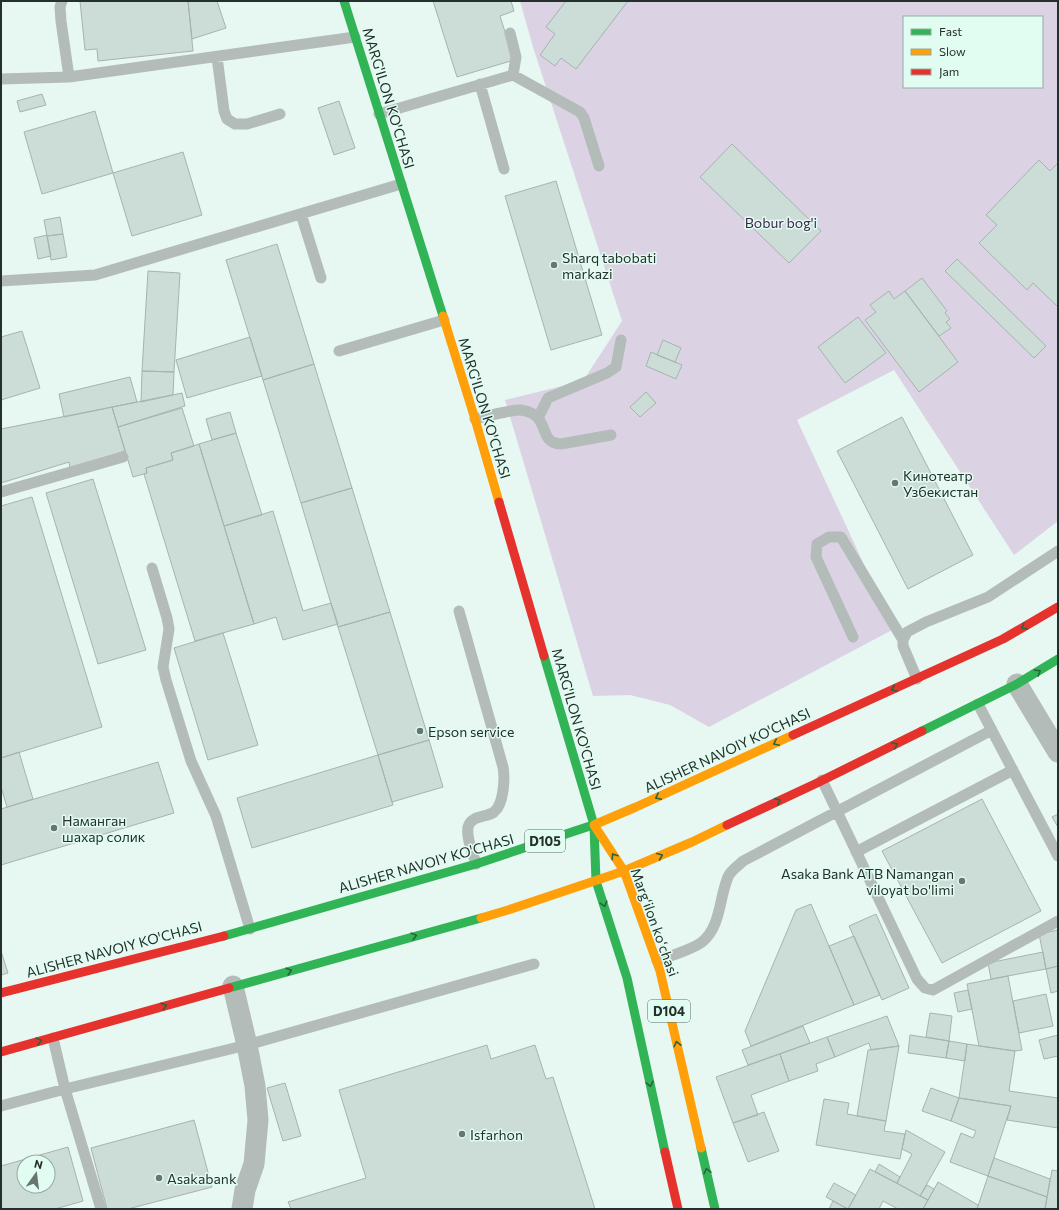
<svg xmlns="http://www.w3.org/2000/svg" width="1059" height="1210" viewBox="0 0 1059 1210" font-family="Commissioner,sans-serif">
<rect width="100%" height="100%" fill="#e7f7f1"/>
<path fill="#dbd3e4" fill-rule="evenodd" d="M520,1h538v520l-44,34 -120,-185 -97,50 97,209 -185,98 -39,-22 -40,-10 -37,1 -88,-296 78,-19 39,-60 -89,-274zM904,17h138v70h-138z"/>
<path fill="#ccdcd6" stroke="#a7b3ae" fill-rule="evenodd" d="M80,1h108l5,50 -95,10 -1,-12 -12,1z
M188,1h29l9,27 -34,11z
M433,1h78l3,10 -14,5 14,44 -57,17z
M566,1h62l-52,68 -15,-11 -6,8 -15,-11 15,-21 -9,-7z
M42,94l4,11 -26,7 -3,-11z
M339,101l16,47 -21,7 -16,-47z
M95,111l18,62 -71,21 -18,-62z
M732,144l89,87 -32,32 -89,-86z
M183,152l19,63 -70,21 -19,-63z
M1039,160l11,11 8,-8v144l-25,-24 -6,7 -48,-47 18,-18 -11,-10z
M556,181l46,154 -51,15 -46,-154z
M60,217l3,17 -16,2 -3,-16z
M63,234l4,23 -16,3 -4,-24z
M47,235l4,21 -13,3 -4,-21z
M277,244l37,120 -51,16 -37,-120z
M957,259l89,87 -12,12 -89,-87z
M148,271l32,2 -6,99 -32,-1z
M922,278l25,33 -2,2 5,6 -4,3 5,6 -12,8 -34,-45z
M889,291l5,8 11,-8 53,71 -39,30 -54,-72 11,-8 -6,-7z
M858,317l28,36 -41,30 -27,-36z
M22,331l18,57 -39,12v-63z
M250,337l12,39 -75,22 -11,-38z
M663,340l18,8 -6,14 -18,-7z
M651,352l31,13 -6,14 -30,-13z
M314,364l38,124 -51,15 -38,-123z
M142,371l32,1 -1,23 -32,7z
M130,377l7,25 -73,15 -5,-23z
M646,392l10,11 -16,14 -10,-10z
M182,393l3,13 -67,21 -6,-20z
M112,407l13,44 -55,17 -1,-6 -68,21v-54z
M182,408l12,38 -23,7 2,7 -27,8 1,5 -14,4 -15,-50z
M230,412l6,21 -24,7 -6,-21z
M902,417l71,138 -65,34 -71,-138z
M236,433l26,82 -38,11 -25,-82z
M199,444l55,180 -59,17 -51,-167 3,-1 -1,-5 27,-8 -2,-7z
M93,479l53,171 -48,14 -52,-171z
M352,488l38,124 -52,15 -37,-124z
M32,497l70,230 -101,31v-252z
M273,511l30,100 28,-8 7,21 -55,16 -7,-23 -22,7 -30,-98z
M390,612l39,128 -51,15 -40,-128z
M223,633l35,112 -50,15 -34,-112z
M429,740l14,47 -51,15 -14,-47z
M19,752l14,47 -26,8 -6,-20v-29z
M378,755l15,50 -141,43 -15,-50z
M158,762l16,51 -173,52v-56z
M982,799l59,112 -99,52 -60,-112z
M1058,814v13l-6,-10z
M811,904l43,101 -103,41 -6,-15 51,-121z
M876,914l33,74 -27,12 -33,-74z
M1058,930v36l-12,3 -7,-35z
M854,936l26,59 -26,10 -25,-59z
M1,951l7,22 -7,2z
M1043,952l3,17 -55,10 -3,-16z
M1058,966v25l-7,2 -5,-24z
M1008,976l14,74 -7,1 -36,-5 -12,-62z
M968,990l4,19 -14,3 -4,-19z
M1046,994l7,32 -34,7 -6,-32z
M930,1013l22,3 -3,25 -23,-4z
M887,1016l12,30 -28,4 -2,-7 -34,14 -8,-20z
M803,1026l7,17 -62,22 -6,-15z
M910,1035l39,6 -3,17 -38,-5z
M1058,1035v21l-14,3 -5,-19z
M827,1037l8,20 -19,7 2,7 -29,10 -9,-27z
M949,1041l18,3 -2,17 -19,-3z
M967,1044l48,7 -6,40 49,7v30l-51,-8 4,-14 -52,-8z
M487,1045l4,14 44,-14 11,34 7,-2 42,132h-304l-3,-7 78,-24 -27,-88z
M899,1046l-13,75 -29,-5 11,-66z
M780,1054l9,27 -38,14 7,20 -25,8 -17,-46z
M285,1083l16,53 -18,5 -16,-53z
M931,1088l28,10 -8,23 -29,-10z
M959,1098l52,8 -23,70 -38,-14 11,-29 12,5 3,-7 -25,-10z
M824,1099l25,4 -2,11 39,7 -2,10 21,3 -5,25 -84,-14z
M764,1112l15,39 -31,11 -15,-39z
M194,1120l18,67 -84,22h-21l-16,-61z
M906,1130l39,22 -25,44 -23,-13 15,-29 -10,-5z
M68,1147l15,54 -28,8h-54v-43zM24,1162h24v24h-24z
M994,1158l56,21 -3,18 -59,-21z
M879,1164l21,13 -3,6 -22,-11z
M870,1169l58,31 -5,9h-25l-15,-8 -4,8h-31z
M1052,1170l6,1v38h-13z
M988,1176l59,21 -2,12h-68z
M938,1182l40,23 -1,4h-54z
M834,1183l22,12 -8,14 -22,-12z
M927,1185l7,4 -6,11 -8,-4z
M833,1201l15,8h-19z"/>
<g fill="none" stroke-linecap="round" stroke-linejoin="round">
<path stroke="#b3bcb9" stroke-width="11" d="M62,1l-2,6 1,14 8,56
M510,33l6,24 -3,18
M217,57l7,54 3,8 8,5h12l33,-10
M1,79l68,-2 286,-40
M480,84l24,85
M379,114l134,-39 67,37 4,6 15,48
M301,214l20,64
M1,281l94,-6 306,-91
M339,351l105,-31
M538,418l10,-20 59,-25 9,-6 5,-27
M475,419c10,-2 38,-10 46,-9 6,1 13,3 17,8 9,11 5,25 23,26l50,-9
M1,492l122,-35
M152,568l15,50 2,11 -6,38 3,13 25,81 25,55 34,113
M459,611l44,156c2,11 1,37 -9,45 -8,6 -23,3 -26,15 -2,11 5,26 8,37
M853,637l-37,-80 1,-13 12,-7h12l62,103
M917,679l-14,-33v-6l4,-8 19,-10 62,-25 70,-46
M978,704l80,152
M822,780l95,199 8,9 8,2 125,-69
M856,852l157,-82
M657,961c12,-5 35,-11 45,-19 19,-15 17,-44 26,-65 2,-6 10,-11 15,-16l249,-131
M53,1038l12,51 36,120
M1,1106l64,-17 182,-44 287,-81"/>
<path stroke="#b3bcb9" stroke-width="21" d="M1017,684l41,68
M233,986l14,59 8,41 3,34 -4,44 -9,26 -3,19"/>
<path stroke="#30b455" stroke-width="9" d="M344,1l99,315
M544,656l50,169
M922,731l95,-47 41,-25
M594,826l2,55 31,97 38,174
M224,936l252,-72 120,-40
M229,988l252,-70
M701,1148l14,61"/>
<path stroke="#ff9f0a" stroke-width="9" d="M443,316l32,103 24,83
M596,824l40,-17 157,-72
M594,825l30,46 36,100 41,177
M481,918l27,-8 116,-39 68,-29 35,-17"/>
<path stroke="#e5322d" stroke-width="9" d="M499,502l45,154
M793,735l210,-96 55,-32
M727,825l90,-42 105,-52
M1,993l223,-57
M1,1052l228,-64
M665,1152l13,57"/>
</g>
<defs><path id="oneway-chevron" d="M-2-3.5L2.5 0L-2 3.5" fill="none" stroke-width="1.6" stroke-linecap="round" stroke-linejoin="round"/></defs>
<g stroke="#29643c">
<use href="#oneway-chevron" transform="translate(1024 627) rotate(150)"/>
<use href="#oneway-chevron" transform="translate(1038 672) rotate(-32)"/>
<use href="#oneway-chevron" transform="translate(894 689) rotate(155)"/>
<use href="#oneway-chevron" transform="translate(776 743) rotate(155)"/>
<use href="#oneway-chevron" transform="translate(895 745) rotate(-26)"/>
<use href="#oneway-chevron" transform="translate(658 797) rotate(155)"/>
<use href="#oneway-chevron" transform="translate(778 801) rotate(-25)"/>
<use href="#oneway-chevron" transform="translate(614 856) rotate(-123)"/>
<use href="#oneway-chevron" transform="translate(660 856) rotate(-23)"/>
<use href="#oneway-chevron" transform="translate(604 904) rotate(73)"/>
<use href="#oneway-chevron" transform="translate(414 936) rotate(-15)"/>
<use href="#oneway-chevron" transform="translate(289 971) rotate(-16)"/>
<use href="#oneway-chevron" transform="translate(164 1006) rotate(-16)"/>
<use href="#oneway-chevron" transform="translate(39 1041) rotate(-15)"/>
<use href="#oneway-chevron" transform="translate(677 1044) rotate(-103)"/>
<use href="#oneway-chevron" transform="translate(650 1084) rotate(78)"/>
<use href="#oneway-chevron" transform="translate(707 1171) rotate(-103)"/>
</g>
<g fill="#697570" stroke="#e1fdf2" stroke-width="1.5">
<circle cx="554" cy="265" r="4"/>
<circle cx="895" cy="483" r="4"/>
<circle cx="420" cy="731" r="4"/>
<circle cx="54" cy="828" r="4"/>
<circle cx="962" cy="881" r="4"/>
<circle cx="462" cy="1134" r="4"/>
<circle cx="159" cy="1178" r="4"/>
</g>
<g text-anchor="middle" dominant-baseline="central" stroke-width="3" stroke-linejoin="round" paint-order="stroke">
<g fill="#e1fdf2" stroke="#5d6d67" stroke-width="1">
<rect x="525" y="830" width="40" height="22" rx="3"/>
<rect x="648" y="1000" width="42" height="22" rx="3"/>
</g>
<g font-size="13" font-weight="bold" fill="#252f2b">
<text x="545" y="841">D105</text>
<text x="669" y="1011">D104</text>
</g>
<g font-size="14" fill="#252f2b" stroke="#e1fdf2">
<text transform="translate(389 98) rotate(73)">MARG'ILON KO'CHASI</text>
<text transform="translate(485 408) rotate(73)">MARG'ILON KO'CHASI</text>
<text transform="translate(577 719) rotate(74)">MARG'ILON KO'CHASI</text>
<text transform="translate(727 750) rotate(-25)">ALISHER NAVOIY KO'CHASI</text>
<text transform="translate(426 863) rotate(-16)">ALISHER NAVOIY KO'CHASI</text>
<text transform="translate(655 922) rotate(70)">Margʻilon koʻchasi</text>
<text transform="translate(114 949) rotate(-15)">ALISHER NAVOIY KO'CHASI</text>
</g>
<g font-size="14" fill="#44214f" stroke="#e1fdf2">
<text x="781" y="222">Bobur bog'i</text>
</g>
<g font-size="14" fill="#252f2b" stroke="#e1fdf2" text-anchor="start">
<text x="562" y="257">Sharq tabobati<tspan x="562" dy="16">markazi</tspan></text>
<text x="903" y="475">Кинотеатр<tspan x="903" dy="16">Узбекистан</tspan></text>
<text x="428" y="731">Epson service</text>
<text x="62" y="820">Наманган<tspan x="62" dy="16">шахар солик</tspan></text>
<text x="954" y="873" text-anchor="end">Asaka Bank ATB Namangan<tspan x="954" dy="16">viloyat bo'limi</tspan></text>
<text x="470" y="1134">Isfarhon</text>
<text x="167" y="1178">Asakabank</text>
</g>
</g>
<rect width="1059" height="1210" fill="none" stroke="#252f2b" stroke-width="4"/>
<rect x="903" y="16" width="140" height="72" fill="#e1fdf2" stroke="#96aba2"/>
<rect x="911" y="29" width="20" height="6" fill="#30b455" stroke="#96aba2"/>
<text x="939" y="36" font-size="12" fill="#252f2b">Fast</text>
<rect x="911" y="49" width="20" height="6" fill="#ff9f0a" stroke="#96aba2"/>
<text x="939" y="56" font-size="12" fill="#252f2b">Slow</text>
<rect x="911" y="69" width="20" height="6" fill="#e5322d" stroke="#96aba2"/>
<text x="939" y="76" font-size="12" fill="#252f2b">Jam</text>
<g transform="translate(36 1174) rotate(14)"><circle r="19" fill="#e1fdf2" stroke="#96aba2"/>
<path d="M0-3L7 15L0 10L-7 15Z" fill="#697570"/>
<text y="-6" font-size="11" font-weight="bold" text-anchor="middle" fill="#252f2b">N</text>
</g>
</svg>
